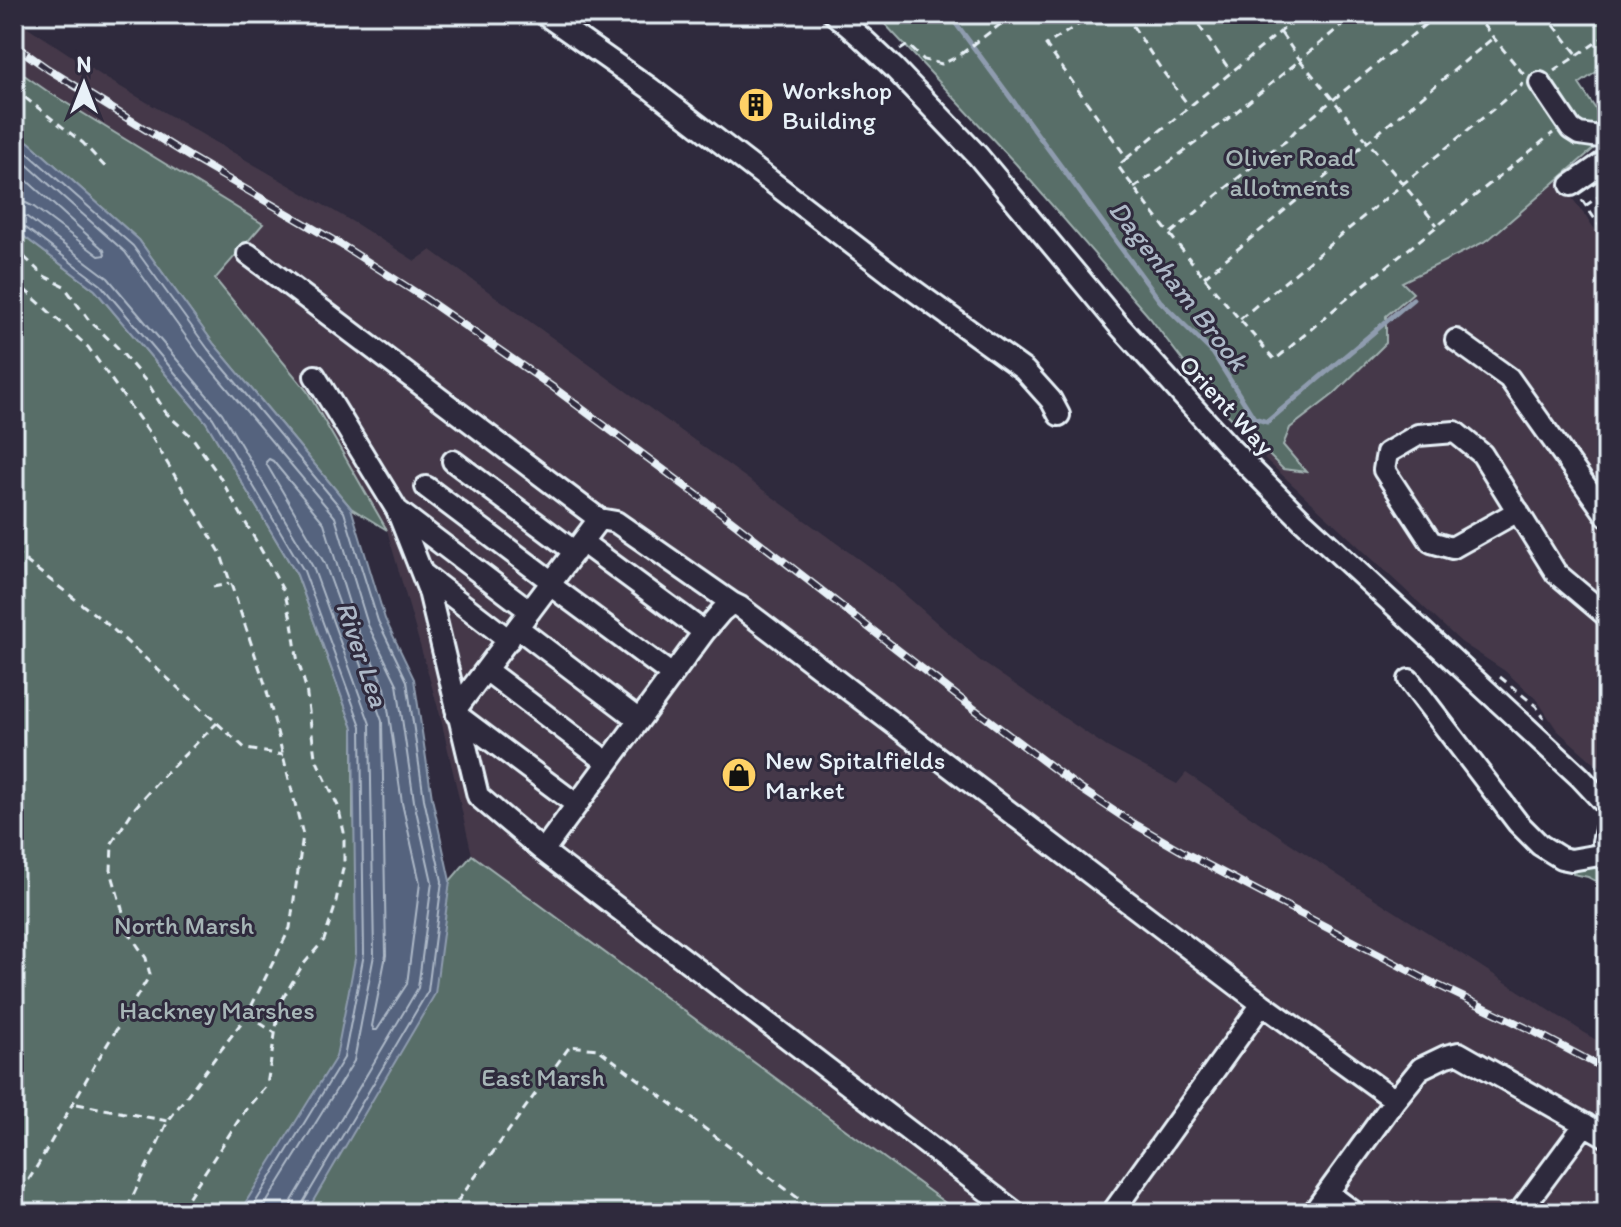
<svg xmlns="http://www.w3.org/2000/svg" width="1621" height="1227" viewBox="0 0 1621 1227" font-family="Itim,sans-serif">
<rect width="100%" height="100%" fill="#2f2a3d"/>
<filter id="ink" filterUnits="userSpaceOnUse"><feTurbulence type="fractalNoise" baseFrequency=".0125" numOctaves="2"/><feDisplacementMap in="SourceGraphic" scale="16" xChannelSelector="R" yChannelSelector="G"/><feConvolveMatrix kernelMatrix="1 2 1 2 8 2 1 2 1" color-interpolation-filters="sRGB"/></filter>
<g filter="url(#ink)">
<path fill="#443949" d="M14,18l93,61 251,146 57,36 16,-11 462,334 86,76 128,87 70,37 9,-11 147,99 274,175v166h-648l-487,-358 -32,-140 -53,-185 -80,-139 -92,-112 47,-55 -11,-8 -201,-123 -36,-25z
M1559,180l48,66v524l-14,-8 -36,-32 -20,-30 -32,-29 -44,-29 -197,-184 17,-15 -11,-31 142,-118 -10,-11 86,-43z"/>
<path fill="#586e68" stroke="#a0b0b0" stroke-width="2" d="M873,14h734v39l-10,7 5,8 -23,16 28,42 -1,17 -8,2 -110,95 -86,42 11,11 -27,23v27l-52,51 -44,34 -7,17 23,27 -23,-3 -70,-69 -63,-82 -134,-154 -132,-141z
M14,68l36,25 213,131 -48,55 92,112 80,139 -36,-22 -137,-164 -75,-104 -109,-97 -16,-12z
M14,229l81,61 111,132 91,153 56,153v90l97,63 22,-26 487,358h-945z
M1571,865c14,0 27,1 36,11v11l-19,-10 -15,-3z"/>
<path fill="#54637e" stroke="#8f9caf" stroke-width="2" d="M14,131l16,12 109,97 75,104 137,164 34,111 29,60 18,119 18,83 -15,113 -129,219h-67l97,-156 20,-103 -3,-226 -56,-153 -91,-153 -111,-132 -81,-61z"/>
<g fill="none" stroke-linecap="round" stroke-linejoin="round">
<path stroke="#adb8c7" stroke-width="2" d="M14,141l119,105 75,103 136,163 34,109 29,60 17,118 18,82 -14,110 -127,215 -1,7
M14,153l111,99 75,104 135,161 33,108 29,59 17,117 18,81 -14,106 -126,213 -2,12
M14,169l90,81 1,5 -6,1 -65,-49 -8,-4 -12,-2
M14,213l13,4 81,61 114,135 91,154 57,157 4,231 -20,106 -94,152
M14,223l8,2 79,60 112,133 91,153 57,155 3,228 -20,104 -95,155
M269,459l4,2 51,62 33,106 28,59 17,115 18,80 -13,101 -30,46h-3l-2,-4 14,-71 -4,-234 -57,-157 -58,-99 -1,-3z"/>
<path stroke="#8f9caf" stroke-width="5" d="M949,14l211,287 53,52 41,65 13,4 146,-123"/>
<defs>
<path id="minor" d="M544,14l107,75 247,190 126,91 27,30 8,15
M834,14l28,24 32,30 84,88 139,167 114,126 72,72 277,256 27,29
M1540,83l31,46 8,5 28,4
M1571,185l36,-25
M248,254l351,265 17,3 116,81 8,4 522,397 133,96
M1456,340l53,38 98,138
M315,376l82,134 32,81 49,205 65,55 473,362
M453,461l122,91
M426,487l126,95
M397,510l133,101
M1518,511l-66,37 -21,-6 -47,-72 3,-17 31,-18 37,-3 27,22 74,119 51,43
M582,542l122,90
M422,573l87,67
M550,585l122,90
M518,628l121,92
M486,670l121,92
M1409,680l109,143 22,22 21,13 10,2 34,-6
M456,709l143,-190
M457,715l119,89
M1607,826l-4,16 4,16
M543,851l161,-219 17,-20 11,-9
M1328,1193l27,20
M1112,1213l150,-209
M1313,1213l82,-113 26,-32 25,-12 13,-3 148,84
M1519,1213l66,-89"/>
</defs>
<use href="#minor" stroke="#e8f1f8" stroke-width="26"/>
<path stroke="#e8f1f8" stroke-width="3" stroke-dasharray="8 6" stroke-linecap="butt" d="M1095,14l-49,31 81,113 175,-144
M1125,14l36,55 28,37
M1191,14l40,58
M1474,14l51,62
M1545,14l32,40
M1281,33l19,27 55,-46
M900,50l8,-5 16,15 18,4 19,-9
M961,54l53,-40
M1554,71l53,-36
M14,89l69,54 24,26
M1127,158l-9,8c49,67 102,132 157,194l69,-59 209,-168
M1134,188l91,-67 75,-61 137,165
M1582,200l25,37
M1585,206l22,-15
M1171,233l100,-82 15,-10 9,-10 143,-117
M14,247l30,29 20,10 24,33 29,28 32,38 17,28 26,24 26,37 46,81 21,39 7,29 5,34 9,31 9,69 23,49 6,26v32l-10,46 -10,30 -22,26 -22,37 -13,82 -21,24 -68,104
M1204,277l289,-239
M14,280l74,67 62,87 70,118 45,132 38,151 -13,93 -43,87 -79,106 -43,92
M1240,319l281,-233 1,-3
M14,552l92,71 140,126 37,6
M213,587l16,-3
M1500,677l36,29 8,12
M248,1015l27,18
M77,1104l91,17
M14,1204l25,-41 55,-97 56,-91 -4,-17 -17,-25 -18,-62 1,-28 22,-34 26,-30 57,-56
M14,1204l13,9
M449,1213l121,-167 28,3 220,164"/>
<use href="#minor" stroke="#2f2a3d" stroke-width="20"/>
<defs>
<path id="rail" d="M14,45l34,24 142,88 150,87 86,55 128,89 178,133 229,178 117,88 48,32 59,34 242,127 108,52 72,38"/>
</defs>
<use href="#rail" stroke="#e8f1f8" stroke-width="8"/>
<use href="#rail" stroke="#2f2a3d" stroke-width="5" stroke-dasharray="15" stroke-linecap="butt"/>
</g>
</g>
<defs>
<symbol id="building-disc" viewBox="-11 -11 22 22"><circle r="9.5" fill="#ffd166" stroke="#2f2a3d"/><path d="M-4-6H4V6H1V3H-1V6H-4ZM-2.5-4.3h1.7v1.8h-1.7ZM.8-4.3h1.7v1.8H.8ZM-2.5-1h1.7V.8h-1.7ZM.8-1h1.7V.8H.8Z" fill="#111"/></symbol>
<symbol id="shop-disc" viewBox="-11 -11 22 22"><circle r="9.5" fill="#ffd166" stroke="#2f2a3d"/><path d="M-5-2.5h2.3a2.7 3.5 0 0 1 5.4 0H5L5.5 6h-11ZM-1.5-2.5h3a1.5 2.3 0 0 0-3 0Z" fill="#111"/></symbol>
</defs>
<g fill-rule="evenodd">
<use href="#building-disc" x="736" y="85" width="40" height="40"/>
<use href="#shop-disc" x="719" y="755" width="40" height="40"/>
</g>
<g text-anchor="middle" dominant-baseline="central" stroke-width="6" stroke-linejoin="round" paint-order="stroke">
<g font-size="26" fill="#e8f1f8" stroke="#2f2a3d" text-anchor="start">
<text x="782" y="90">Workshop<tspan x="782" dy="30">Building</tspan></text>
<text x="765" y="760">New Spitalfields<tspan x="765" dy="30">Market</tspan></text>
</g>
<g font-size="26" fill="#a7b6b7" stroke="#2f2a3d">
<text x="1290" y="157">Oliver Road<tspan x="1290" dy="30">allotments</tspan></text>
<text x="184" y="925">North Marsh</text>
<text x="217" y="1010">Hackney Marshes</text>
<text x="543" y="1077">East Marsh</text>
</g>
<g font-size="26" fill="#e8f1f8" stroke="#2f2a3d">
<text transform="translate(1227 405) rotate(47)">Orient Way</text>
</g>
<g font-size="28" font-style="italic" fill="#adb8c7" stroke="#2f2a3d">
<text transform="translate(1179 285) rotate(52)">Dagenham Brook</text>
<text transform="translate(363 654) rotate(71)">River Lea</text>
</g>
</g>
<rect width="1621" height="1227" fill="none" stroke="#2f2a3d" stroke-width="48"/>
<rect x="24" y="24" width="1573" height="1179" fill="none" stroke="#e8f1f8" stroke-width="3" filter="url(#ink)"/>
<g transform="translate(84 84)" stroke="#2f2a3d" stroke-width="6" paint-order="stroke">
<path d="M0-6L14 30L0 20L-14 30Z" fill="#e8f1f8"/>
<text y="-12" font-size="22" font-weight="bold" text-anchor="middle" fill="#e8f1f8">N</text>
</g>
</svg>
